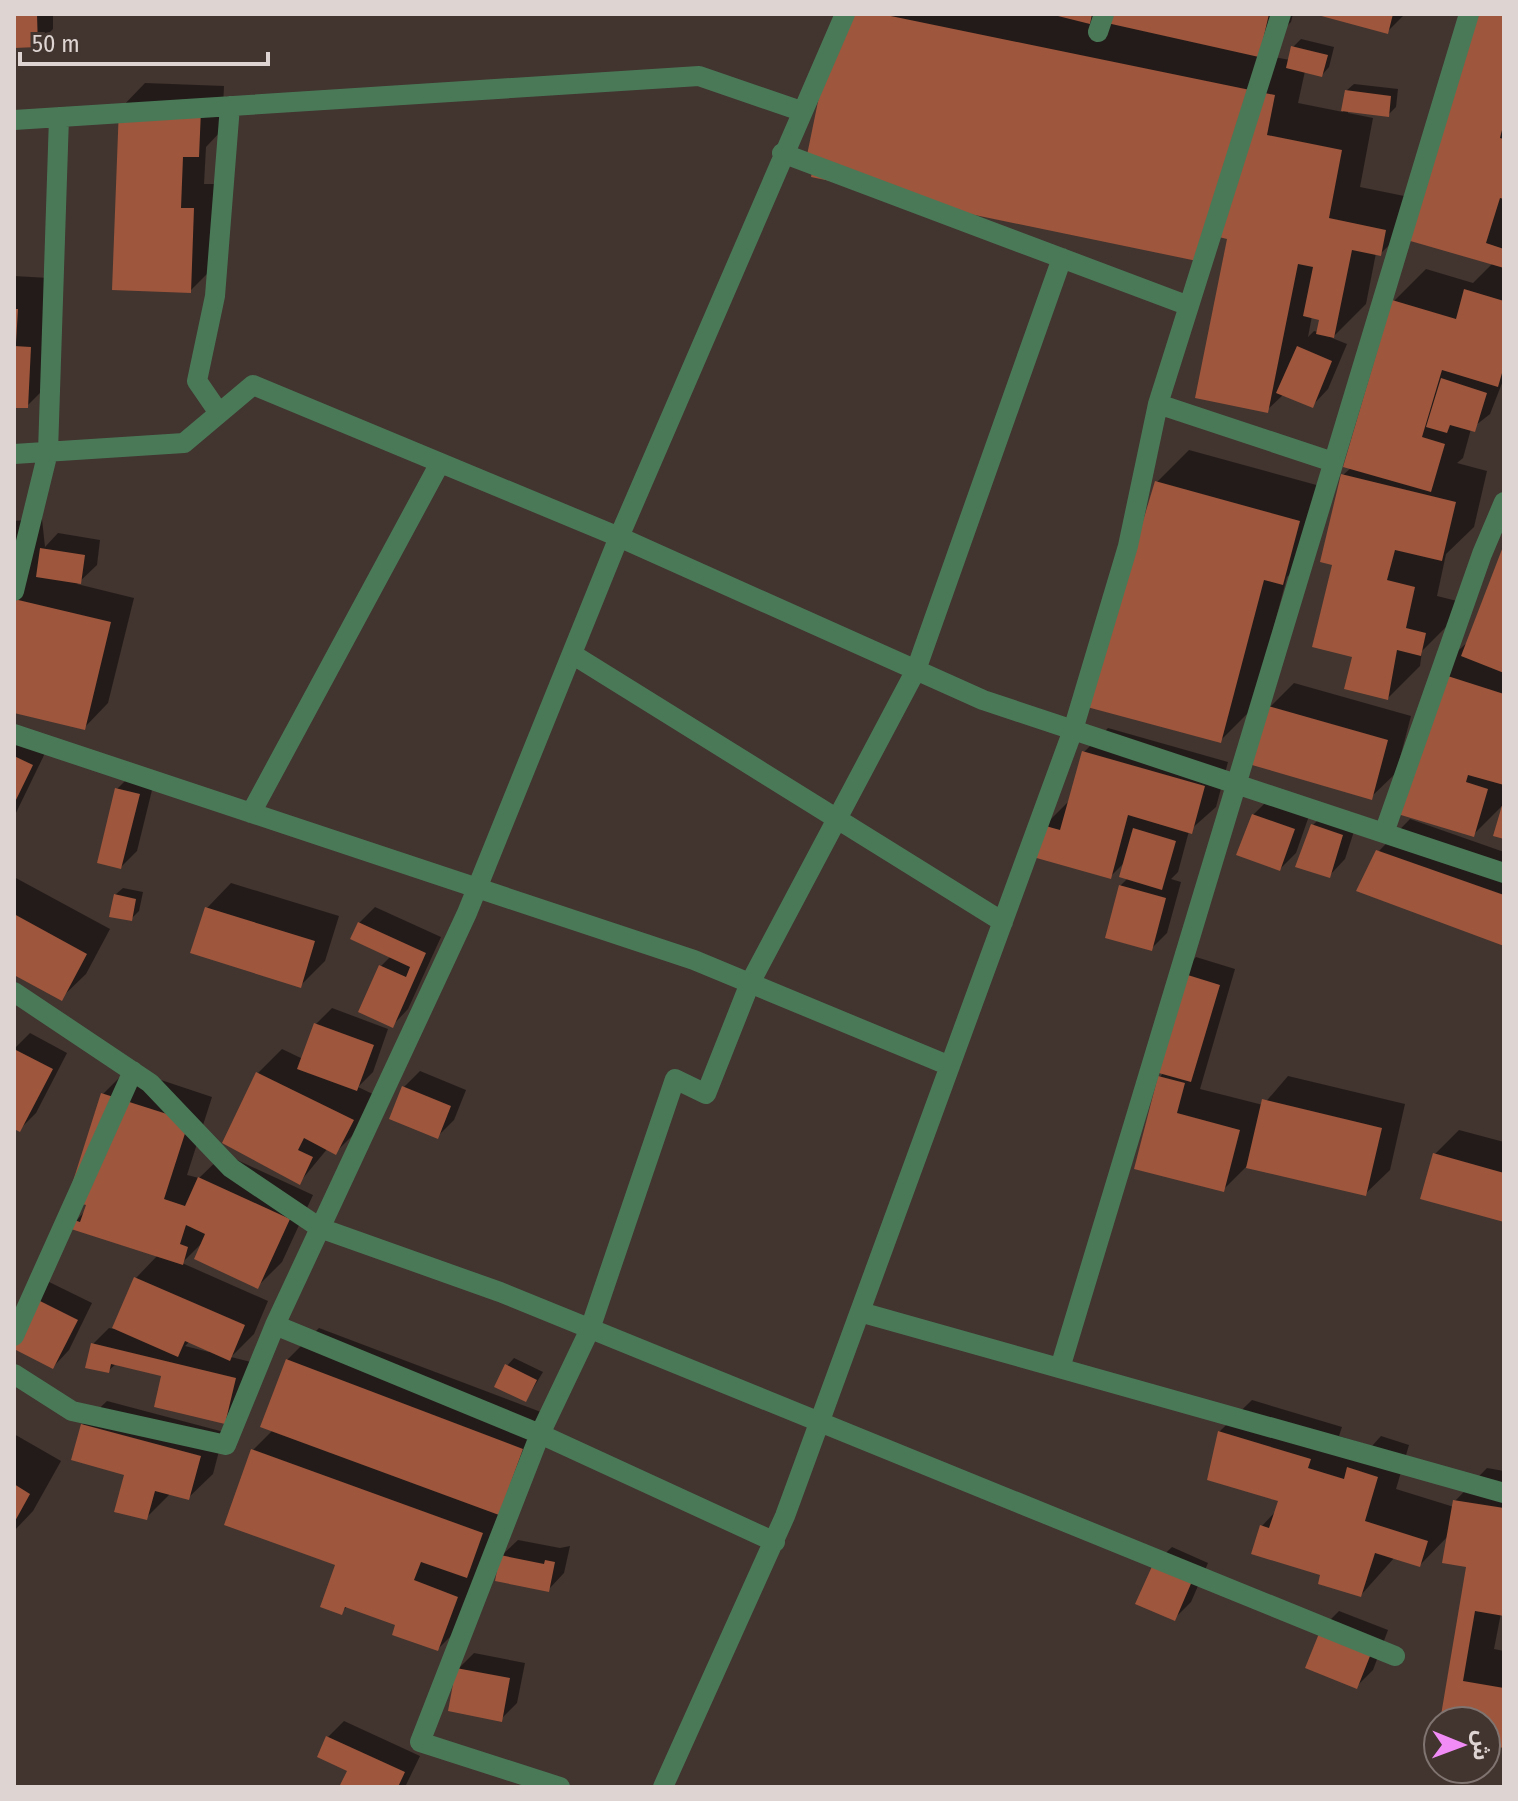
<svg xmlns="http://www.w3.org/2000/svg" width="1518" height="1801" viewBox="0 0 1518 1801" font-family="'Fira Sans Condensed','Noto Sans Arabic',sans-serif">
<rect width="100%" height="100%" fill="#42342f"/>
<path fill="#0007" fill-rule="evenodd" d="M14,14h39v15l-16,16 -23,1z
M838,14h259l-5,5 17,4 2,-9h182l-2,8 -32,32 31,6 3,-13 8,-8 33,8 -5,20 -7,8 -17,-4 -7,32 45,9 3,-21 8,-7 44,5 -2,18 -8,8 -40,-5v3l25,5 -13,69 54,11 90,-184v364l-14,36 -19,15 -8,29 -6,5 30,8 -13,56 -28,27 -9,42 20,5 -5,20 -30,30 -2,15 -32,32 -34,-42 -20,-93 9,-88 9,-8 42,-166 32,-32 47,14 20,-20 -88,-33 -25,24 -4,-1 -10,51 -34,34 15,6 -19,45 -16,17 -28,-12 -17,16 -37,-173zM1312,316l9,2 -3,14 -4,-1 -6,6z
M1318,14h87l-18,18z
M145,83l79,3 -2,44 -16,17 -2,37h14l-3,82 -25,25 -69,-183z
M14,276l35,2 10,96 -32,32h-13z
M1189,450l142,39 -16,61 -28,27 -35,132 -32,32 -63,-259z
M42,519l3,28 13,-14 42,7 -3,25 -20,19 57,14 -26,105 -24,25 -70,-17v-190z
M1504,549v255l-30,30 -40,-162 35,-31z
M1294,683l117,33 -15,57 -25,24 -101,-90z
M1108,728l120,34 -12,45 -27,24 -11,41 -7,7 10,3 -14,51 -16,16 -31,-63 8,-8 -2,-17 -16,16 -66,-51 24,-24 16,-50z
M14,732l33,17 -33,68z
M133,773l22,5 -18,73 -16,16 -4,-78z
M1269,799l41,14 -14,40 -16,16 -27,-54z
M1329,809l29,10 -13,40 -16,17 -16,-51z
M1410,819l94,33v92l-126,-92z
M14,877l96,52 -24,45 -25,24 -47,-25z
M231,883l108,33 -14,45 -25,25 -93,-78z
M123,888l20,4 -4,19 -8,8 -16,-24z
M375,907l66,30 -33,72 -16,17 -32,-15 21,-45 10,-10 -32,-33z
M1196,957l39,12 -35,120 63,16 25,-29 117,28 -15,66 -25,24 -118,-28 -24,24 -86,-23 23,-90 4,-5 16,-98z
M332,1008l56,21 -15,43 -15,15 19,9 -17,32 -24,24 -8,-4 -29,35 -41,-110 24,-24 21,10 13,-35z
M30,1033l37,20 -31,60 -16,16 -6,-3v-77z
M128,1069l84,28 -25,78 12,3 25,-24 89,41 -31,67 -25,25 -54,-45 -21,21 86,38 -14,33 -23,23 20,5 -26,60 -61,-48 -47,-11 -9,8 -15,-27 16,-16 5,1 22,-51 22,-23 -82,-34 10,-11 17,-116zM190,1341l19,9v2l-24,-6z
M420,1071l46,19 -12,30 -16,16 -34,-49z
M1459,1130l45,12v78l-69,-66z
M43,1279l49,24 -23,47 -16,17 -39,-20z
M319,1328l235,89 -84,200 -32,32 -40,-25 -50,-18 -7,6 -4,-48 -84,-114 20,-20 14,-70z
M514,1358l29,14 -17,28 -19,-34z
M1252,1400l90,27 -3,9 33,10 9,-10 28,9 -13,44 58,18 1,-6 32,-33 17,3v143l-3,-1 -7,36 10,2v95l-18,-3v-22h-44l27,-156 -20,-30 -29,30 -25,-8 -34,38 -38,-21 -61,-48 14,-15 4,-11 -61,-68z
M107,1401l117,31 -11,42 -25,24 -17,-5 -25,25 -19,-45 -45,-48z
M14,1434l47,27 -28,50 -19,20z
M518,1540l42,8 10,-2 -6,27 -16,17 -47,-34z
M1172,1547l36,16 -17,39 -16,16 -20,-55z
M1339,1611l49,19 -15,40 -16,16 -34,-59z
M474,1653l51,10 -8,40 -16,16 -43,-50z
M344,1721l76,35 -15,31h-63l7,-17 -30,-14 9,-19z"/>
<path fill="#9e563c" d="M14,14h23l1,33 -24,1z
M836,14h45l394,81 -8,40 75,15 -13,68 57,12 -5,26 -29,-6 -18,88 -18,-4 3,-14 -16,-4 10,-49 -15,-3 -30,149 -73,-15 32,-159 -25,-6 -5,28 -333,-69v-4l-53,-11 4,-21 -8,-1z
M1050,14h42l-2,10z
M1109,14h160l-10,43 -152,-34z
M1314,14h79l-5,20z
M1466,14h38v108l-4,16 4,1v60l-4,-1 -14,45 18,6v19l-104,-30z
M1291,46l37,9 -6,22 -36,-9z
M1345,90l46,6 -2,21 -48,-6z
M119,107l82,3 -2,47h-16l-2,51h13l-3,85 -79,-3z
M1464,289l40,12v65l-6,21 -56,-17 -20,67 23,7 -14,48 -88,-25 49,-167 64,19z
M14,309h4l-2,34h-2z
M14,346l17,1 -3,61h-14z
M1297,346l35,15 -19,47 -37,-15z
M1441,378l46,15 -12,39 -25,-7 -3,8 -21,-6z
M1341,474l115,28 -14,59 -47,-11 -8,30 28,7 -9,41 20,5 -5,23 -24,-6 -9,50 -44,-11 8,-32 -40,-10 20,-82 -12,-3z
M1155,481l145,40 -17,64 -19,-5 -43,163 -134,-36z
M1504,544v129l-43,-17z
M40,548l45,7 -4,29 -45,-7z
M14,599l97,23 -26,108 -71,-17z
M1432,671l72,23v91l-36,-10 -2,7 22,7 -14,48 -83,-25z
M1268,706l120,34 -16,60 -120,-35z
M1082,751l123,35 -13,48 -64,-19 -17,64 -78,-22 9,-32 18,5z
M14,756l19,9 -19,39z
M115,788l25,6 -19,75 -24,-6z
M1503,802h1v37l-11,-3z
M1252,814l43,15 -15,42 -44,-16z
M1311,824l32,11 -13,43 -35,-11z
M1133,828l43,13 -14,49 -43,-13z
M1376,850l128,45v51l-148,-55z
M1119,885l47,13 -14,53 -47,-13z
M114,894l22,5 -4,22 -23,-4z
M205,907l110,34 -14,47 -111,-35z
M14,914l73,40 -25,47 -48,-26z
M358,922l68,31 -33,75 -35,-16 21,-47 27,12 4,-10 -60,-28z
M1178,972l42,13 -29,97 -43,-12z
M314,1023l60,22 -17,46 -60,-22z
M14,1049l39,20 -33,63 -6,-3z
M256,1072l98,48 -18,35 -32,-17 -6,12 15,7 -13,28 -78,-42z
M1158,1076l27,7 -8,30 63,17 -16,62 -90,-23z
M402,1086l49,20 -13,33 -49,-20z
M101,1093l88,28 -25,78 21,7 13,-29 92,42 -32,70 -64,-30 11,-25 -19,-9 -6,19 8,3 -5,18 -112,-36 3,-9 6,2 6,-17 -19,-5z
M1262,1099l120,29 -16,68 -120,-28z
M1433,1153l71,20v49l-84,-23z
M134,1277l111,48 -15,36 -45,-20 -7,16 -66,-29z
M26,1294l52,26 -25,49 -39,-20v-32z
M91,1343l145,35 -11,46 -71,-17 7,-31 -50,-12 -2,9 -24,-5z
M286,1359l237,90 -24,66 -239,-88z
M505,1364l32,16 -11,22 -32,-15z
M81,1424l120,32 -12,44 -34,-9 -8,29 -33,-8 10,-37 -53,-15z
M1218,1431l93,28 -3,9 36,11 3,-12 31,10 -13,44 63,20 -8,26 -45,-14 -14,44 -43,-13 2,-9 -69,-21 9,-29 9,3 9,-27 -71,-21z
M251,1449l232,84 -16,45 -46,-16 -7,18 44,17 -20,54 -46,-16 3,-10 -50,-18 -3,8 -22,-8 15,-42 -111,-40z
M14,1484l16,10 -16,29z
M1453,1500l51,8v108l-29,-5 -12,70 41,7v60l-18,-3v-24h-46l26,-154 -24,-4z
M500,1555l44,9 1,-4 10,2 -6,30 -54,-11z
M1154,1562l39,17 -18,42 -40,-17z
M1322,1626l52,20 -17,43 -52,-21z
M456,1668l54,10 -8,44 -54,-11z
M326,1736l79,36 -7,15h-59l8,-16 -30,-14z"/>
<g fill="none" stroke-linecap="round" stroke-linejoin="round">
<path stroke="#4a7958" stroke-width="20" d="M1098,32l6,-18
M14,120l685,-44 102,35
M782,153l407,153
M1158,404l175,58
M219,413l-22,-32 18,-85 15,-190
M14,454l170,-11 69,-58 366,152 364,163 521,173
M14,591l34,-139 11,-335
M572,654l431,268
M14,734l680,226 256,106
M251,813l189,-350
M1384,833l98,-279 22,-52
M14,992l136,91 81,85 89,60 180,64 895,364
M860,1312l644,181
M275,1325l265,109 235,108
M14,1336l119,-265
M1060,1368l409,-1354
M14,1374l58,37 154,34 49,-120 192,-412 152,-376 226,-523
M560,1787l-140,-45 120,-308 50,-105 85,-250 31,15 44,-111 166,-313 146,-412
M663,1787l122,-271 288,-786 55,-184 30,-142 123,-390"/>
</g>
<rect width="1518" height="1801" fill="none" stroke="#ded5d2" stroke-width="32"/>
<g transform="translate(1462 1745) rotate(91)"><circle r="38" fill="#42342f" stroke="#807470" stroke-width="2"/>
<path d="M0-6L14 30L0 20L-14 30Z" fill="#f18bf5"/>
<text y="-12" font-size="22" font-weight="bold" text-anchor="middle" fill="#ded5d2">ش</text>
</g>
<path d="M20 52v12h248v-12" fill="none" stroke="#ded5d2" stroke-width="4"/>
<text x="32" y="52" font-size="24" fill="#ded5d2" stroke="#42342f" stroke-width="6" paint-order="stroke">50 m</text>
</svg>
